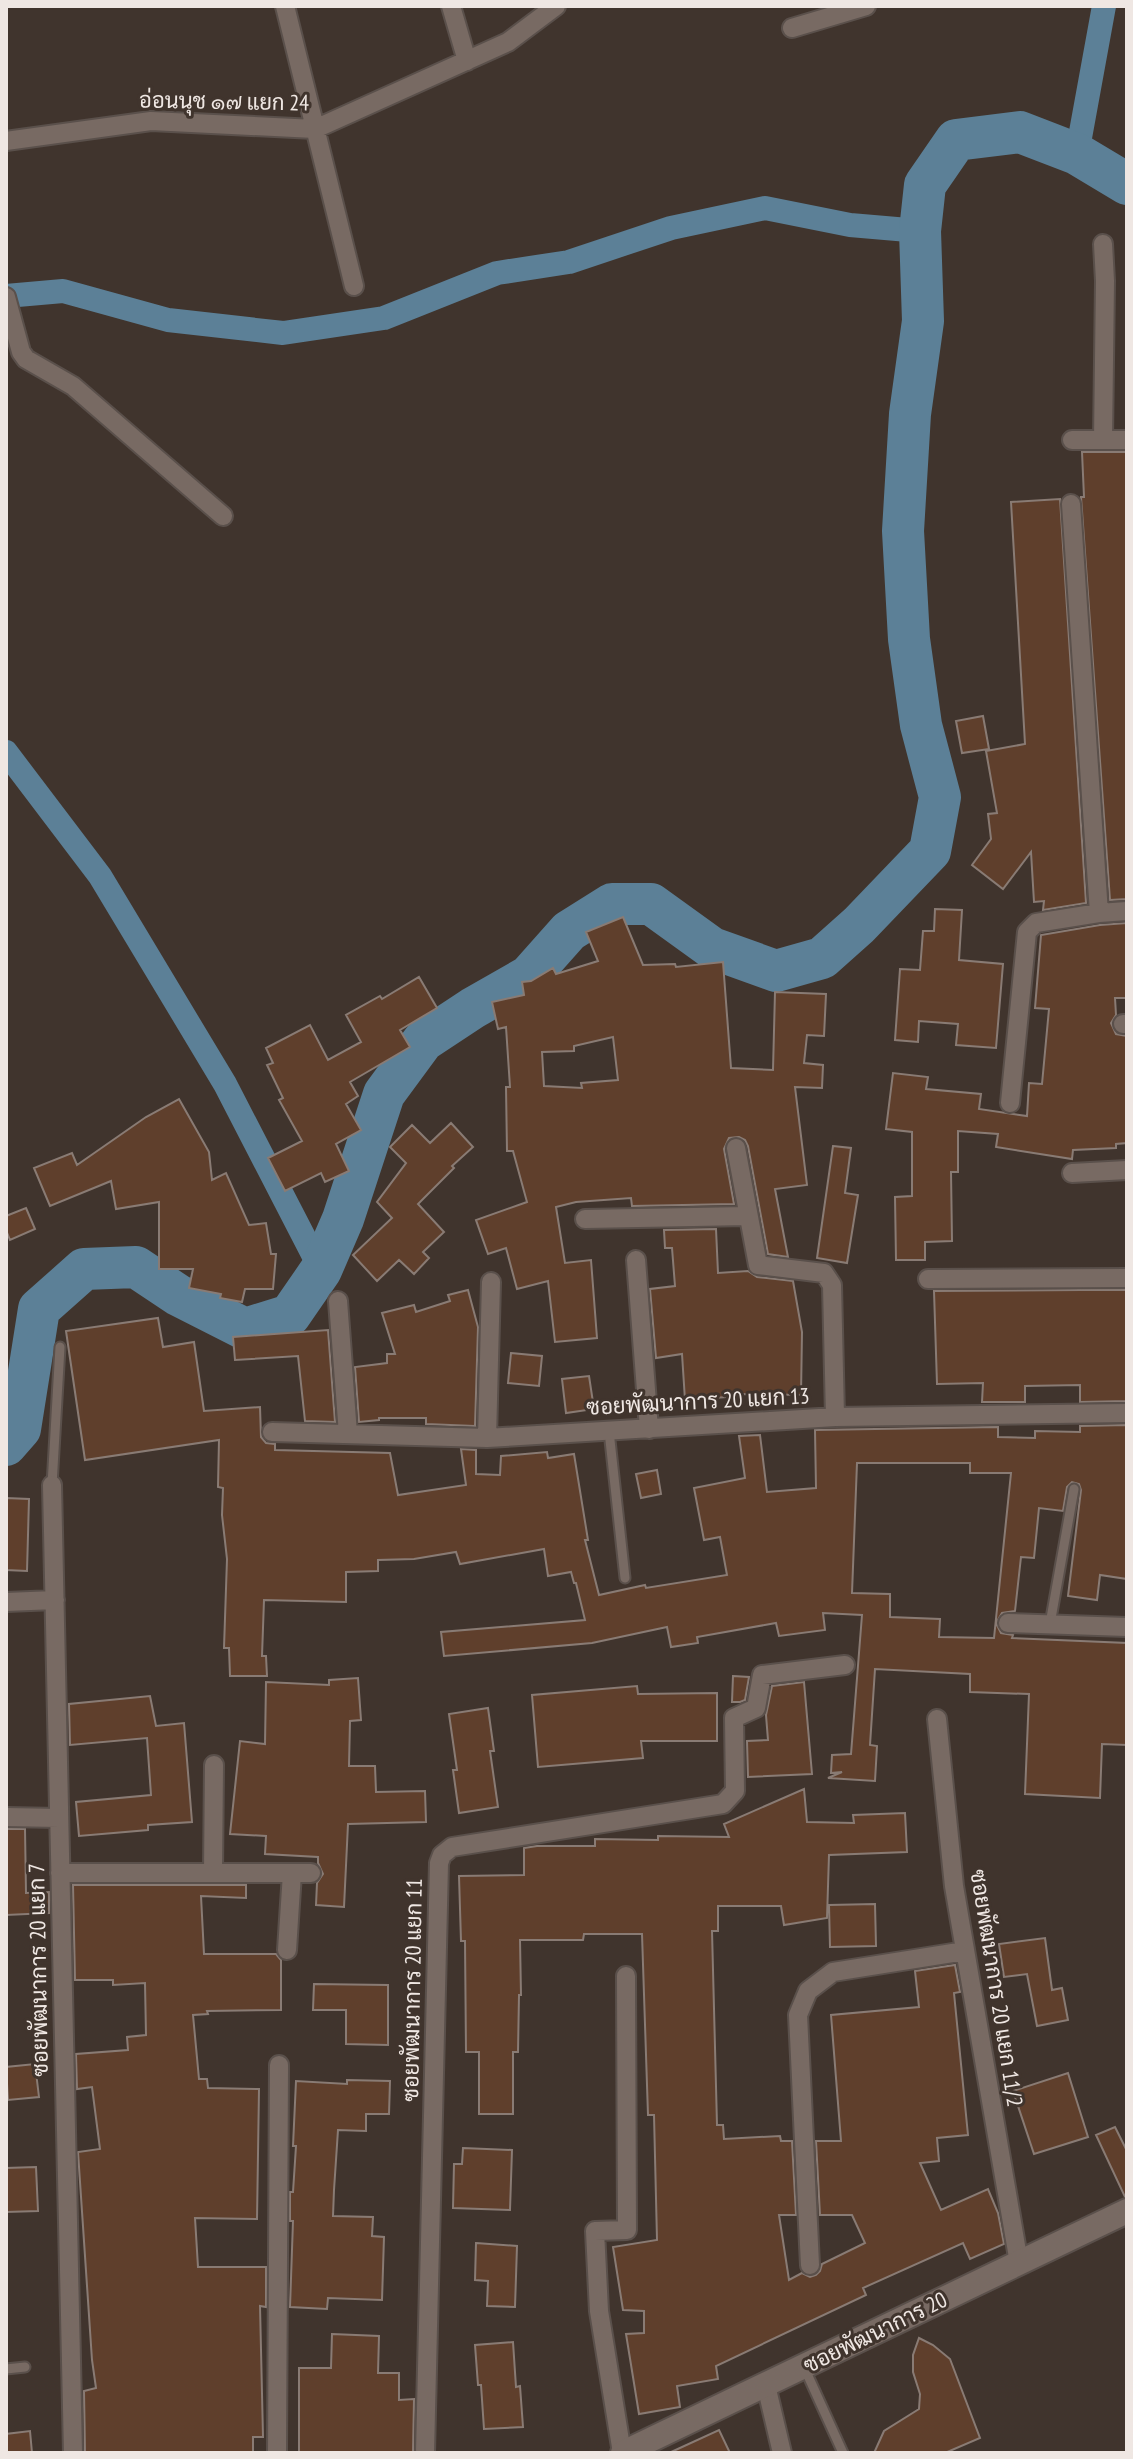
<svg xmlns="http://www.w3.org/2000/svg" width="1133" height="2459" viewBox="0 0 1133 2459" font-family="'PT Sans Narrow',Sarabun,sans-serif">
<rect width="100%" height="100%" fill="#40342d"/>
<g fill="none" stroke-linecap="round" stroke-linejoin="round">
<path stroke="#5c8097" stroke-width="24" d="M1077,154l27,-148
M6,296l57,-5 105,29 115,13 101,-15 113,-45 72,-11 102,-34 94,-20 85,17 70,6
M6,752l94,124 125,208 96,186"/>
<path stroke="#5c8097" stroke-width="42" d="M6,1445l14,-16 19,-120 45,-40 52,-2 42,28 67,34 45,-14 31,-45 22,-51 41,-125 39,-53 50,-33 56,-32 40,-45 43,-27h39l61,44 64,23 46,-13 37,-33 71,-74 10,-54 -19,-72 -12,-86 -6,-108 7,-117 13,-93 -3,-90 5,-46 31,-45 64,-8 57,22 50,30"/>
</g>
<path fill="#5f3f2c" stroke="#897b74" stroke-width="2" fill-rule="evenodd" d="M1082,452h45v447l-17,1 -29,-403h3z
M1060,499l26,404 -43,7 1,-9 -10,1 -3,-50 -28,37 -31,-24 19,-26 -3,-25 9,-1 -11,-62 39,-7 -14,-242z
M983,716l6,33 -27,4 -6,-32z
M935,909l27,1 -3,50 44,4 -7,84 -40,-3 2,-21 -39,-3 -1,21 -23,-2 5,-71 20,1 3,-39h11z
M623,917l20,48 32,-1 1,3 47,-5 8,106 42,2 2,-78 51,2 -2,42 -17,-1 -3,28 19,2 -1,23 -27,-1 12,98 -32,4 13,68 -20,-3 -20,-108 -3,-6 -6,-3 -10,1 -5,11 10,55 -102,2 -1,-8 -55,4 -20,5 9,56 26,-3 6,78 -42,4 -7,-61 -31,8 -11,-41 -18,6 -12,-34 51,-18 -14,-51h-6l-1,-64h4l-4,-60 -8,2 -6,-27 32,-7 -2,-13 9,-1 22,-13 3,6 42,-13 -12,-29zM613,1037l5,43 -37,3 1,5 -38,-2 -2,-34 32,-1v-5z
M1127,923v75h-12l1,17 -5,8 5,11 11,2v107l-11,1v4l-43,2 -1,9 -76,-12 2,-13 -40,-3v41h-7l1,69 -27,1v18h-29l-1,-63 17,-1v-64l-26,-3 7,-56 35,4 -2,12 55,5 -2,15 48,7 2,-33 13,1 7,-75 -14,-1 6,-73 59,-10z
M419,977l18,31 -37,22 10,17 -60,35 8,14 -12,8 15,26 -25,14 13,27 -24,11 -4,-9 -36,18 -17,-33 34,-17 -23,-41 4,-2 -16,-33 6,-2 -7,-15 44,-23 18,35 33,-18 -15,-27 34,-19 2,3z
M179,1099l30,53 3,28 14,-7 23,52 17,-2 5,31h5l-3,35h-28l-3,13 -22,-4 1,-4 -32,-6 4,-19h-34v-67l-43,7 -5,-28 -61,25 -16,-38 38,-15 5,12 69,-48z
M451,1123l22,24 -21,19 2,2 -36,36 26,28 -21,20 6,6 -15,16 -15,-14 -22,21 -24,-26 39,-37 -15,-16 29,-39 -16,-16 22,-22 18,18z
M833,1146l18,2 -6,45 13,2 -11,68 -30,-5z
M26,1208l9,21 -25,11 -4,-10v-14z
M716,1229l2,44 30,-2 9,6 36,4 9,51 -1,63 -60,-1v2l-56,4 -3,-46 -26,4 -6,-69 25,-3 -3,-38h-7l-1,-18z
M468,1290l10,37 -3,99 -49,-2v-6h-47v2l-20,2 -4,-55 32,-4v-9h8l-13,-41 32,-8 2,7 34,-11 -2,-6z
M1082,1290h45v111l-47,1v-17l-55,1v16h-43l1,-19 -46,1 -3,-93z
M158,1318l5,29 31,-5 10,69 56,-4 1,30 5,6 9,1v6l115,3 8,42 68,-10 -5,-36 15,1v24l24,1 1,-19 46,-4 1,6 26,-4 14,86h-3l14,55 46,-10 1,3 81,-13 -7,-38 -16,3 -10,-52 51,-10 -6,-42 21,-1 7,57 49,-4 -1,-58 183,-3v10l37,1v-7l45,1v-6l47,-1v154l-27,-4 -3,25 -29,-4 13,-106 -2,-6 -7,-2 -5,5 -4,24 -24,-3 -5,50 -13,-1 -6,54 -13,2 -6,10 5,10 12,2 -1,3 115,5v102l-25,-1 -2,54 -75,-4 4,-100 -59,-2v-18l-95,-5 -5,76 7,1 -2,35 -47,-3 14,-6 -11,1 1,-18 19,-1 11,-139 -39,-2 2,17 -46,6 -3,-13 -79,14 1,6 -27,4 -4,-20 -75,16 -148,13 -3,-24 144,-12 -9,-37h-2l-3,-11 -23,4 -4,-27 -84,15 -4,-12 -42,7 -36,1v11l-32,1v30l-82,-2 -2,56h4l1,20h-37l-1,-28h-5l3,-89 -5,-44 1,-27 -5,-1 1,-47 -134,20 -19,-129zM857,1463h113v10h41l-17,165 -55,-1 1,-18 -50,-2v-23l-38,-1z
M328,1330l7,92 -30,-1 -7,-65 -63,4 -2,-23z
M511,1353l31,3 -3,30 -31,-3z
M589,1376l5,33 -28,4 -4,-34z
M657,1470l4,24 -20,4 -5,-24z
M6,1498l23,1 -2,72 -21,-1z
M733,1676l16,1 -4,23 -5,2h-8z
M358,1678l3,42 -11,1 -1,45h26l1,26 49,-1 1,31 -78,2 -4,83 -28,-2 1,-22 6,-9 -5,-11v-6l-53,-3 1,-18 -36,-2 10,-93 25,3 1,-62 63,3v-5z
M804,1682l8,92 -64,3 -1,-36 21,-1 -2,-25 6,-29z
M637,1686l1,8 79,-1v48h-76l2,17 -105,9 -6,-72z
M150,1696l6,30 28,-3 8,99 -44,3v5l-69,6 -3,-34 75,-7 -4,-57 -77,7 -1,-41z
M488,1708l6,43h-4l8,56 -39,6 -6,-43h4l-8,-56z
M804,1789l3,33 47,1 -1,-8 52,-2 2,39 -78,3 -2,63 -43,7 -3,-19h-63v25h-6l5,194h6l1,14 56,-3 1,5h11l4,74h-17l10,65 13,-7 8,4 6,-2 4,-4 2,-7 43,-21 -13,-28h-32l-4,-74h25l-10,-126 88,-8 -4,-36 40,-6 5,27 -6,1 14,142 -31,3 2,23 -19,2 21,47 47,-21 10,24 6,31 -34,15 -7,-16 -100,45 3,7 -150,71 2,13 -41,7 3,21 -41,7 -13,-80 18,-1v-22l-21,-1 -10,-63 44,-7 -3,-125h-6l-6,-181h-58l-1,6h-63l1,55h-2l-1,57h-5v62h-34v-62h-13l-1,-111h-4l-2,-65 65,-1v-27l13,-2h58v-7l63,1v-4l71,1 -5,-13z
M6,1829h19l1,64 23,-1v21l-43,2z
M73,1885h173v13l-45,-2 3,58h72l5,6v50l-74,1 1,3 -15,1 6,64h8l1,9 51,1 -2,130 -62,-1 3,49h68v40l-6,-1 3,131h-10v16h-168l-1,-62 12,-3 -4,-28 -14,-208 22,-3 -8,-62 -15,2 -1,-35 52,-4 -1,-13 19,-2 -1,-52 -32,2v-5h-38z
M875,1904l1,42 -46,1 -1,-42z
M1045,1938l7,52 10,-2 6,32 -31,6 -10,-52 -23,3 -5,-33z
M314,1984l74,1v60l-42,-1v-34h-33z
M35,2064l4,33 -31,3 -2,-33z
M1068,2073l20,64 -54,17 -21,-63z
M347,2080l43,1 -1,33h-23v17l-28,-1 -4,60 -1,26 40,1 -1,19 12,1 -2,63 -54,-2 -1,11 -37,-2 3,-86h-3v-29h3l3,-46h-3l3,-65 51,3z
M1115,2127l12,24v45l-2,1 -29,-62z
M463,2148l49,2 -2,60 -57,-2 1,-44h8z
M36,2167l2,44 -32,1v-44z
M476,2243l41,3 -2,61 -28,-1 1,-25 -13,-1z
M332,2334l47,2 -1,37h21v27l15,-1 -1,54h-114v-85h32z
M919,2338l14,7 17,14 30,79 -35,15h-71l10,-22 35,-22 1,-15 -7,-22v-17z
M513,2342l3,45 4,-1 3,41 -39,2 -3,-44h-3l-3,-40z
M719,2430l11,23h-61z
M30,2431l2,22h-26v-19z"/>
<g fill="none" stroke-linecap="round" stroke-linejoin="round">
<defs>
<path id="service" d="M609,1431l16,147
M52,1485l8,-138
M1050,1624l24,-135
M804,2367l39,86
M6,2369l19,-2"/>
<path id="minor" d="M285,6l69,280
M451,6l16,55
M792,28l74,-22
M6,141l145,-20 164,8 193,-87 48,-36
M6,297l15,55 5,7 47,27 150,130
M1072,440h55
M1103,440l2,-159 -2,-37
M1071,504l28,409
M1123,1024h4
M1010,1103l17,-171 9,-9 63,-10 28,-2
M736,1148l22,117 66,8 8,12 3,132
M1072,1173l55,-3
M585,1219l162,-3
M636,1260l13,169
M928,1279l199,-1
M338,1301l10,133
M272,1432l215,6 348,-21 292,-4
M487,1438l4,-156
M52,1485l21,968
M6,1602l49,-2
M1008,1623l119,4
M937,1719l17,167 65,377
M6,1817l53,1
M60,1873h251
M213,1873l1,-108
M287,1950l5,-77
M810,2265l-12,-250 10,-24 25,-19 132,-21
M766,2385l16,68
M277,2453l2,-388
M425,2453l14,-590 3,-8 10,-8 271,-43 12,-13 -1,-73 22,-10 6,-33 83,-10
M622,2453l-23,-142 -4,-80 32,-1 -1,-254"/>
<path id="tertiary" d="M623,2453l504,-242"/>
</defs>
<use href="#service" stroke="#5a504b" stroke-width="13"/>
<use href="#minor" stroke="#5a504b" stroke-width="22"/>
<use href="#tertiary" stroke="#5a504b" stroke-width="28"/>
<use href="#service" stroke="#786a63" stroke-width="9"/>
<use href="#minor" stroke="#786a63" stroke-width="18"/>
<use href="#tertiary" stroke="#786a63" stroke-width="24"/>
</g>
<g text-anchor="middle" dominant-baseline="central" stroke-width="6" stroke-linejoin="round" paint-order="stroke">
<g font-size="22" fill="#efe7e3" stroke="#40342d">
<text transform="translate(224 101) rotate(1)">อ่อนนุช ๑๗ แยก 24</text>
<text transform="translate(698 1401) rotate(-3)">ซอยพัฒนาการ 20 แยก 13</text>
<text transform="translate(38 1970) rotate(-91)">ซอยพัฒนาการ 20 แยก 7</text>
<text transform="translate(997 1988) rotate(81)">ซอยพัฒนาการ 20 แยก 11/2</text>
<text transform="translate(412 1990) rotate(-89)">ซอยพัฒนาการ 20 แยก 11</text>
<text transform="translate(875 2332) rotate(-26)">ซอยพัฒนาการ 20</text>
</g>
</g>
<rect width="1133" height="2459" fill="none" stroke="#efe7e3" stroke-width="16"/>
</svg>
